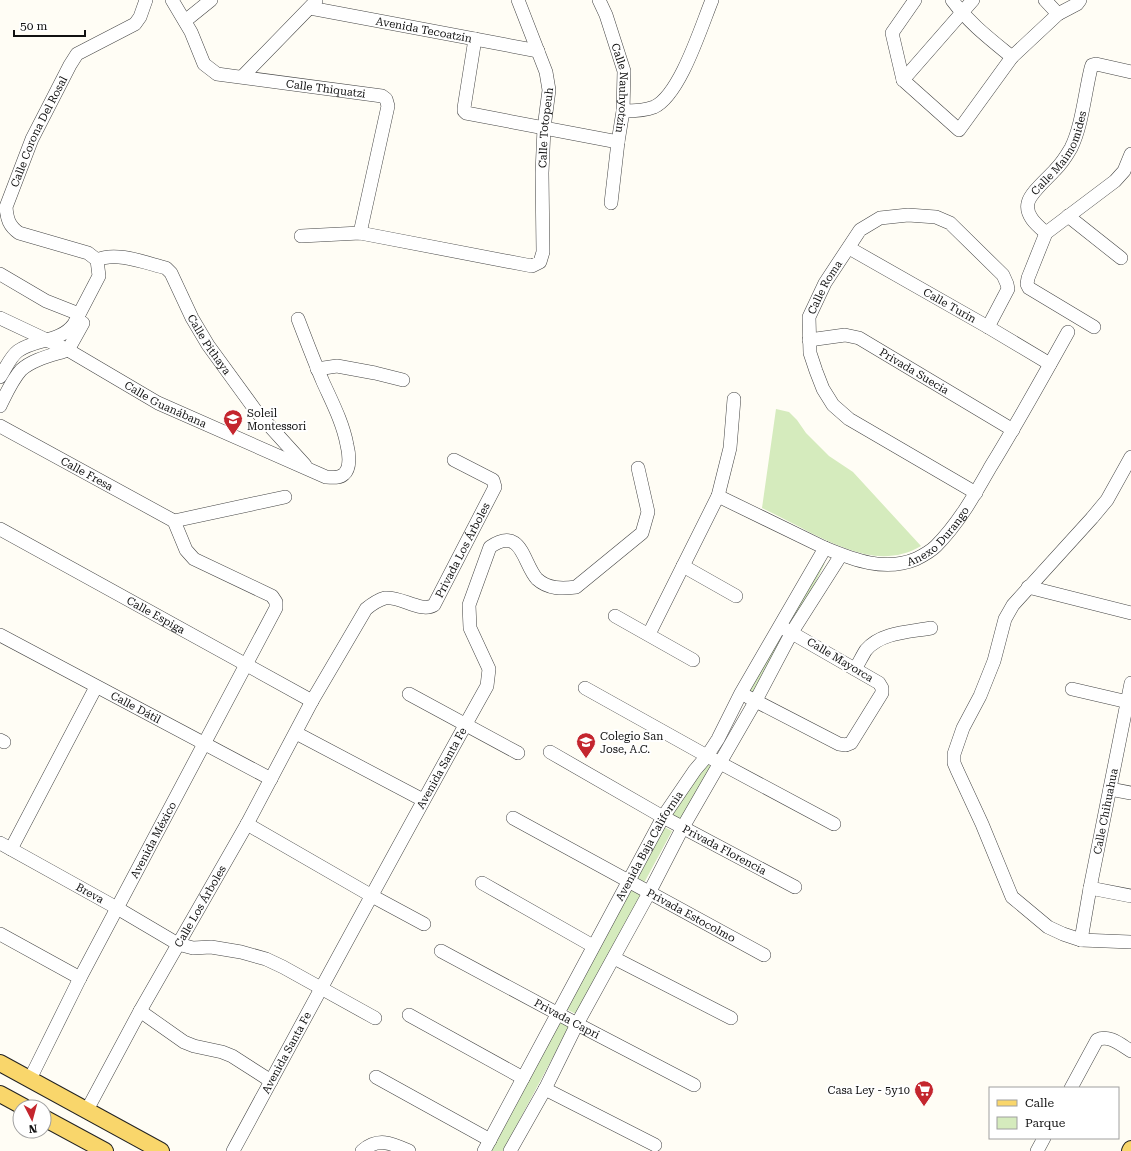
<svg xmlns="http://www.w3.org/2000/svg" width="1131" height="1151" viewBox="0 0 1131 1151" font-family="'Roboto Serif',serif">
<rect width="100%" height="100%" fill="#fffdf5"/>
<path fill="#d5ebbd" d="M776,409l13,3 8,8 9,13 23,23 24,16 68,74c-37,22 -75,4 -110,-13 -16,-9 -33,-17 -49,-25z
M825,563l-17,34 -18,28 -3,-2 33,-56z
M779,636l4,2 -30,57 -6,-4z
M708,761l6,3 -34,56 -11,-6z
M664,827l8,4 -28,52 -8,-4z
M631,890l10,5 -65,119 -10,-5z
M559,1021l10,6 -66,124h-14z"/>
<g fill="none" stroke-linecap="round" stroke-linejoin="round">
<defs>
<g id="minor">
<path id="s1" d="M172,0l19,32 13,32 13,10 165,22 4,3 2,7 -28,127"/>
<path id="s2" d="M599,0l7,15 18,56 -1,40 -5,31 -7,61"/>
<path d="M915,0l-23,33 11,47 56,50 53,-73 46,-43 19,-10 3,-4"/>
<path d="M952,0c17,23 38,39 60,57"/>
<path d="M1045,0l13,14"/>
<path id="s3" d="M310,8l228,43"/>
<path d="M185,21l26,-21"/>
<path d="M475,39l-11,69v3l2,2 152,29"/>
<path d="M243,76l73,-75"/>
<path d="M903,80l70,-80"/>
<path d="M623,111c10,0 21,0 31,-4 26,-12 47,-80 58,-107"/>
<path d="M1068,216l53,42"/>
<path id="s4" d="M1046,233c-8,-7 -21,-17 -18,-30 2,-10 20,-25 27,-33 6,-6 12,-15 16,-22 11,-22 14,-56 20,-80l1,-3 4,-1 35,8"/>
<path id="s5" d="M301,236l59,-3 172,33 8,-4 3,-10 -1,-79 2,-45 5,-38 -3,-18 -28,-72"/>
<path id="s6" d="M849,248l139,79 62,37"/>
<path id="s7" d="M97,260c19,-9 49,3 69,8l5,5 21,45 16,27 48,66 49,54"/>
<path d="M0,274l46,27 33,13"/>
<path id="s8" d="M0,318l68,32 90,53 168,74c6,0 13,2 18,-3 7,-6 5,-21 3,-29 -4,-22 -15,-43 -24,-63 -9,-21 -17,-42 -25,-63"/>
<path d="M1094,327l-65,-39 -2,-4 1,-6 18,-45 69,-52 9,-10 7,-17"/>
<path id="s9" d="M809,340l36,-5 14,3 154,92"/>
<path d="M317,369l20,-3 38,7 28,7"/>
<path id="s10" d="M0,377c6,-9 10,-20 18,-26 18,-13 42,-8 56,-27l25,-48 -2,-16 -9,-7 -69,-20c-10,-7 -12,-14 -13,-26l26,-68 38,-74 7,-11 58,-30 5,-7 6,-17"/>
<path d="M0,406c6,-12 12,-26 21,-36 12,-11 32,-15 47,-20l15,-27"/>
<path id="s11" d="M0,426l174,95"/>
<path d="M1131,457l-24,43 -15,18 -79,87 -8,14 -11,42 -14,35 -17,32 -9,26v9l3,7 25,54 30,73 36,30 15,7 18,6 50,2"/>
<path id="s12" d="M976,493l-127,-74 -16,-14 -10,-16 -7,-18 -6,-18 -1,-36 16,-34 35,-53 20,-12 28,-3 28,2 14,6 53,52 4,9 1,5 -20,38"/>
<path id="s13" d="M718,496l107,52c29,12 60,24 91,11 6,-3 15,-8 20,-13 23,-23 39,-52 55,-80 27,-44 52,-89 77,-134"/>
<path d="M174,521l111,-24"/>
<path id="s14" d="M0,529l312,172"/>
<path d="M683,566l53,30"/>
<path d="M1028,587l103,26"/>
<path d="M615,616l78,44"/>
<path d="M649,634l69,-138 12,-48 4,-49"/>
<path id="s15" d="M0,635l271,144"/>
<path d="M855,669c4,-6 7,-13 11,-19 15,-18 44,-18 65,-22"/>
<path d="M585,688l122,68 127,68"/>
<path d="M1072,689l56,13"/>
<path d="M409,694l109,59"/>
<path d="M748,697l91,47 7,1 5,-2 31,-50v-5l-3,-5 -94,-54"/>
<path d="M296,733l127,67"/>
<path d="M0,740l4,2"/>
<path id="s16" d="M550,752l113,65 132,70"/>
<path d="M1110,789l21,4"/>
<path id="s17" d="M513,818l251,137"/>
<path d="M247,824l125,72 52,28"/>
<path id="s18" d="M0,843l117,65 61,36 15,4 18,-1 30,5 25,7 17,8 92,51"/>
<path d="M11,849l85,-162"/>
<path d="M482,883l111,63"/>
<path d="M1090,888l41,8"/>
<path d="M0,934l80,44"/>
<path id="s19" d="M1081,940l9,-52 41,-205"/>
<path id="s20" d="M441,951l136,73 117,61"/>
<path d="M614,958l117,60"/>
<path d="M140,1011l44,31 10,4 28,6 10,4 39,25"/>
<path d="M409,1015l114,63"/>
<path d="M376,1077l114,63"/>
<path id="s21" d="M30,1079l50,-101 196,-370v-6l-4,-6 -78,-37 -8,-9 -12,-29"/>
<path d="M1071,1088l26,-48c12,-6 24,5 34,11"/>
<path d="M545,1089l110,56"/>
<path id="s22" d="M87,1110l53,-99 107,-187 65,-123 54,-92c6,-5 12,-9 19,-11 16,-2 36,15 49,7l61,-118 -2,-7 -39,-20"/>
<path id="s23" d="M233,1151c84,-155 168,-311 254,-465l2,-17 -19,-41 -1,-23 21,-58c32,-22 33,17 47,32 11,10 25,10 39,8l66,-54 6,-21 -10,-44"/>
<path d="M362,1151c16,-14 29,-8 47,0"/>
<path id="s24" d="M484,1151l179,-334 32,-47 12,-14 11,-17 23,-46 84,-145"/>
<path d="M510,1151l35,-62 32,-65 72,-131 34,-66 72,-125 37,-70 49,-77"/>
<path d="M1037,1151l7,-13"/>
</g>
<path id="major" d="M0,1063l161,88
M0,1094l24,13
M44,1118l61,33
M1130,1151l1,-2"/>
</defs>
<use href="#minor" stroke="#444" stroke-width="14"/>
<use href="#major" stroke="#222" stroke-width="18"/>
<use href="#minor" stroke="#fff" stroke-width="13"/>
<use href="#major" stroke="#f9d66b" stroke-width="16"/>
</g>
<defs>
<symbol id="school-pin" viewBox="-11 -11 22 30"><path d="M0 17L-7.5 6A9.5 9.5 0 1 1 7.5 6Z" fill="#c4262e" stroke="#fff"/><path d="M0-5L7-2L0 1L-7-2ZM-4 1L0 2.5L4 1V4Q0 6-4 4Z" fill="#fff"/></symbol>
<symbol id="supermarket-pin" viewBox="-11 -11 22 30"><path d="M0 17L-7.5 6A9.5 9.5 0 1 1 7.5 6Z" fill="#c4262e" stroke="#fff"/><path d="M-6-5.5h2.5l.6 2H6L4.5 2H-2.5L-4.4-4H-6ZM-1.5 3.2a1.3 1.3 0 1 0 .1 0ZM3 3.2a1.3 1.3 0 1 0 .1 0Z" fill="#fff"/></symbol>
</defs>
<g fill-rule="evenodd">
<use href="#school-pin" x="222" y="408" width="22" height="30"/>
<use href="#school-pin" x="575" y="731" width="22" height="30"/>
<use href="#supermarket-pin" x="913" y="1079" width="22" height="30"/>
</g>
<g text-anchor="middle" dominant-baseline="central" stroke-width="4" stroke-linejoin="round" paint-order="stroke">
<g font-size="11" fill="#111" stroke="#fff">
<text stroke="none"><textPath href="#s3" startOffset="116">Avenida Tecoatzin</textPath></text>
<text stroke="none"><textPath href="#s1" startOffset="198">Calle Thiquatzi</textPath></text>
<text stroke="none"><textPath href="#s2" startOffset="92">Calle Nauhyotzin</textPath></text>
<text stroke="none"><textPath href="#s5" startOffset="378">Calle Totopeuh</textPath></text>
<text stroke="none"><textPath href="#s10" startOffset="361">Calle Corona Del Rosal</textPath></text>
<text stroke="none"><textPath href="#s4" startOffset="97">Calle Maimomides</textPath></text>
<text stroke="none"><textPath href="#s12" startOffset="295">Calle Roma</textPath></text>
<text stroke="none"><textPath href="#s6" startOffset="116">Calle Turin</textPath></text>
<text stroke="none"><textPath href="#s7" startOffset="159">Calle Pithaya</textPath></text>
<text stroke="none"><textPath href="#s9" startOffset="115">Privada Suecia</textPath></text>
<text stroke="none"><textPath href="#s8" startOffset="187">Calle Guanábana</textPath></text>
<text stroke="none"><textPath href="#s11" startOffset="99">Calle Fresa</textPath></text>
<text stroke="none"><textPath href="#s13" startOffset="245">Anexo Durango</textPath></text>
<text stroke="none"><textPath href="#s22" startOffset="708">Privada Los Árboles</textPath></text>
<text stroke="none"><textPath href="#s14" startOffset="178">Calle Espiga</textPath></text>
<text transform="translate(840 660) rotate(31)">Calle Mayorca</text>
<text stroke="none"><textPath href="#s15" startOffset="154">Calle Dátil</textPath></text>
<text stroke="none"><textPath href="#s23" startOffset="436">Avenida Santa Fe</textPath></text>
<text stroke="none"><textPath href="#s19" startOffset="131">Calle Chihuahua</textPath></text>
<text stroke="none"><textPath href="#s21" startOffset="269">Avenida México</textPath></text>
<text stroke="none"><textPath href="#s24" startOffset="347">Avenida Baja California</textPath></text>
<text stroke="none"><textPath href="#s16" startOffset="200">Privada Florencia</textPath></text>
<text stroke="none"><textPath href="#s18" startOffset="103">Breva</textPath></text>
<text stroke="none"><textPath href="#s22" startOffset="233">Calle Los Árboles</textPath></text>
<text stroke="none"><textPath href="#s17" startOffset="203">Privada Estocolmo</textPath></text>
<text stroke="none"><textPath href="#s20" startOffset="143">Privada Capri</textPath></text>
<text stroke="none"><textPath href="#s23" startOffset="112">Avenida Santa Fe</textPath></text>
</g>
<g font-size="11" fill="#111" stroke="#fff" text-anchor="start">
<text x="247" y="413">Soleil<tspan x="247" dy="13">Montessori</tspan></text>
<text x="600" y="736">Colegio San<tspan x="600" dy="13">Jose, A.C.</tspan></text>
<text x="910" y="1090" text-anchor="end">Casa Ley - 5y10</text>
</g>
</g>
<rect x="989" y="1087" width="130" height="52" fill="#ffffff" stroke="#a0a0a0"/>
<rect x="997" y="1100" width="20" height="6" fill="#f9d66b" stroke="#a0a0a0"/>
<text x="1025" y="1107" font-size="12" fill="#111111">Calle</text>
<rect x="997" y="1117" width="20" height="12" fill="#d5ebbd" stroke="#a0a0a0"/>
<text x="1025" y="1127" font-size="12" fill="#111111">Parque</text>
<g transform="translate(32 1119) rotate(174)"><circle r="19" fill="#ffffff" stroke="#a0a0a0"/>
<path d="M0-3L7 15L0 10L-7 15Z" fill="#c4262e"/>
<text y="-6" font-size="11" font-weight="bold" text-anchor="middle" fill="#111111">N</text>
</g>
<path d="M14 30v6h71v-6" fill="none" stroke="#111111" stroke-width="2"/>
<text x="20" y="30" font-size="12" fill="#111111" stroke="#ffffff" stroke-width="3" paint-order="stroke">50 m</text>
</svg>
